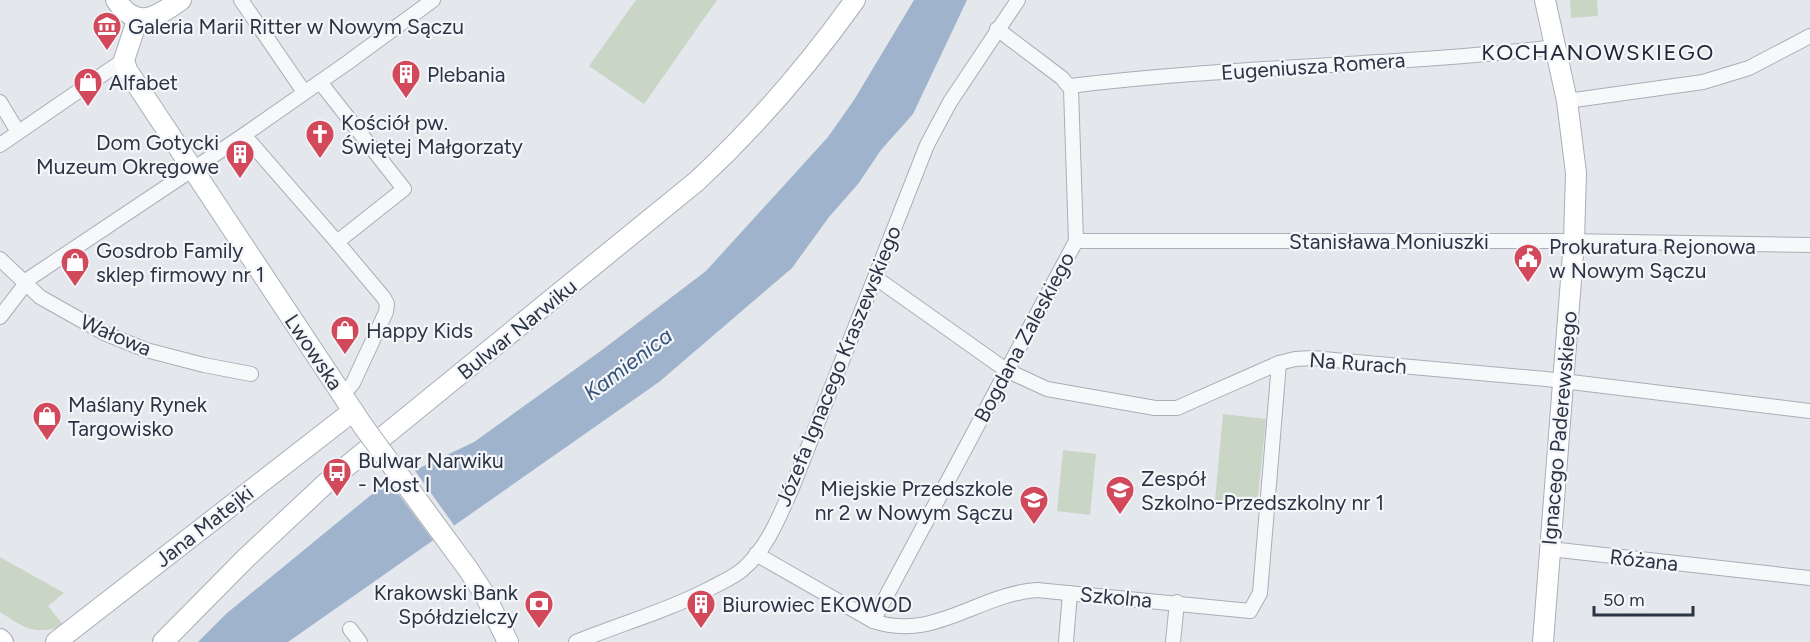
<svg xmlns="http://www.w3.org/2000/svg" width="1810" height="642" font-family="Figtree,sans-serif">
  <rect width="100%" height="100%" fill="#e4e7ec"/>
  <g fill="#c9d6c5">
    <path d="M 636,0 L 717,0 L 644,104 L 589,66 Z"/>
    <path d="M 1570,0 L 1597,0 L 1598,16 L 1571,18 Z"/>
    <path d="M 1223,414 L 1266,419 L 1257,505 L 1215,500 Z"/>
    <path d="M 1063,450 L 1096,454 L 1090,515 L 1057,511 Z"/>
    <path d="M 0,557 L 64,593 L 48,606 L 64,626 C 32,635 27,629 0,612 Z"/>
  </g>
  <path fill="#9fb4cc" d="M 914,0 L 967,0 L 913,114 L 881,150 L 858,184 L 829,217 L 792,268 L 659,382 L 288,642 L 198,642 L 227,613 L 382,486 L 474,442 L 602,350 L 706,271 L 828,137 L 854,100 Z"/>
  <path fill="#e4e7ec" d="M 413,468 L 456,528 L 435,543 L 388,480 Z"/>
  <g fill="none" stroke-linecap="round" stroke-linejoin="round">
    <g stroke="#a9aeb7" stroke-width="16">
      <g id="street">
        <path d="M 241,0 L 304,92"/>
        <path d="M 1070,86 C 1231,66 1394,66 1556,47"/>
        <path d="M 1567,101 L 1703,82 L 1749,68 L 1810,36"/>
        <path d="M 0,102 L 18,132"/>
        <path d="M 244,135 L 337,242 L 404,189 L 320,82"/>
        <path d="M 0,145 L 118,64"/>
        <path d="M 1076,241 L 1565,241 L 1810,245"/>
        <path d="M 337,242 L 384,298 L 387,304 L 386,312 L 353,383 L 342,396"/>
        <path d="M 0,259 L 40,297 L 104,333 L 146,350 L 204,365 L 251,374"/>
        <path d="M 876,278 L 1006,370 L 1047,389 L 1155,408 L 1177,408 L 1279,363 L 1295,359 L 1312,358 L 1546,379 L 1810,411"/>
        <path d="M 0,317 L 30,278 L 244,135 L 347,63 L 433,0"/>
        <path d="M 1550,549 L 1810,578"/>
        <path d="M 756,554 L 873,621 C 934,642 978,594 1037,590 L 1250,611 L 1260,593 L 1279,363"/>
        <path d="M 873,621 L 1076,241 L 1071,89 L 1062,78 L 997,29"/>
        <path d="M 350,629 L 360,642"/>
        <path d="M 576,642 C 620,624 667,611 709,589 C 720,583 732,578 742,570 C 767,549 779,517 792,488 L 927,145 L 950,102 L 1018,0"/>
        <path d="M 1066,642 L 1070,593"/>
        <path d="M 1173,642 L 1177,602"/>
      </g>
    </g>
    <g stroke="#a9aeb7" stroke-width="22">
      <g id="secondary">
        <path d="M 116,0 C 137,31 156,17 181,0"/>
        <path d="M 138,18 L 124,60 L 127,70 L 363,426"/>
        <path d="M 485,595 L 508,642"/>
        <path d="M 0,639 L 3,642"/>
        <path d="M 56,642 L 353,411"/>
        <path d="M 163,642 L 246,558 L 325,484 L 697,181 C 756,126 808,66 855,0"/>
        <path d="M 1543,642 L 1574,241 L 1576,173 L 1567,101 L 1545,0"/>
      </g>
    </g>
    <use href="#street" stroke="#f7f8fa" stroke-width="14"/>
    <use href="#secondary" stroke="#fff" stroke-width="20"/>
    <g stroke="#a9aeb7" stroke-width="22" stroke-linecap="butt">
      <path id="secondary-bridge" d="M 363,426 L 468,569 L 485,595"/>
    </g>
    <use href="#secondary-bridge" stroke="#fff" stroke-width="20"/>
  </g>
  <defs>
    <g id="museum-pin" transform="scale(1.5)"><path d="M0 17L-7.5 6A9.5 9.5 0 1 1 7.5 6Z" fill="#d1495b" stroke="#f4f6f9"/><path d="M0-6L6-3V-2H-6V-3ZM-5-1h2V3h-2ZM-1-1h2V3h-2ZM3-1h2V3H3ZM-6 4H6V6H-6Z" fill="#fff"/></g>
    <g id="building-pin" transform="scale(1.5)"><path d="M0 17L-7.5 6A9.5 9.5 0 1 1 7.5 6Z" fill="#d1495b" stroke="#f4f6f9"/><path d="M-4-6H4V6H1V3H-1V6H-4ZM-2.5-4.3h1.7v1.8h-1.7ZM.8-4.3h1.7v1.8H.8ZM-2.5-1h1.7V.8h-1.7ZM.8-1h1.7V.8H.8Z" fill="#fff"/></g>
    <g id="shop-pin" transform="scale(1.5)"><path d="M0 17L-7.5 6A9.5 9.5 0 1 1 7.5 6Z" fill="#d1495b" stroke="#f4f6f9"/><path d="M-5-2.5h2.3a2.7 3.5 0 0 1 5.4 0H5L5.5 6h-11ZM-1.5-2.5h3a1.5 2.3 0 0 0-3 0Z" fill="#fff"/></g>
    <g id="church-pin" transform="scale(1.5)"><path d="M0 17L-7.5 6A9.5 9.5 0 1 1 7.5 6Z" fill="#d1495b" stroke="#f4f6f9"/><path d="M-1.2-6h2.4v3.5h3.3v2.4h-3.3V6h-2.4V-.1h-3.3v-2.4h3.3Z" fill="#fff"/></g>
    <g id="civic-pin" transform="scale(1.5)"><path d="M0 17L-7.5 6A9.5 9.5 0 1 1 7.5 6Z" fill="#d1495b" stroke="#f4f6f9"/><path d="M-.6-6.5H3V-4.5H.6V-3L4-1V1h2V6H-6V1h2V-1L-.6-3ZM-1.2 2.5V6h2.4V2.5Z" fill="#fff"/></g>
    <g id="bus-pin" transform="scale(1.5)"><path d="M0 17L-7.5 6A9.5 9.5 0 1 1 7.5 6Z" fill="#d1495b" stroke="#f4f6f9"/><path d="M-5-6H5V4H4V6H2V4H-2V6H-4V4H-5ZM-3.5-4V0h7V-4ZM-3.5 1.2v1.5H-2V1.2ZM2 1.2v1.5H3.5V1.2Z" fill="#fff"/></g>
    <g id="school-pin" transform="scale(1.5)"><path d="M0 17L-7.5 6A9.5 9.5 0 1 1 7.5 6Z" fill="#d1495b" stroke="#f4f6f9"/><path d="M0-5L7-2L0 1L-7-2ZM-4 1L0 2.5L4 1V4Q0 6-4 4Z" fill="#fff"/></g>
    <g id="bank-pin" transform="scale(1.5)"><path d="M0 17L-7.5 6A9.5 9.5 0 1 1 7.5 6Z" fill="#d1495b" stroke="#f4f6f9"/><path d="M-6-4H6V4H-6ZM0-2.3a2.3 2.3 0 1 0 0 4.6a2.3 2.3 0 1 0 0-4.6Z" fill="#fff"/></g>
  </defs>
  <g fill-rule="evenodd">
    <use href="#museum-pin" x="107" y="26"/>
    <use href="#building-pin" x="406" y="74"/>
    <use href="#shop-pin" x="88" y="82"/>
    <use href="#church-pin" x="320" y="134"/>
    <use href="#building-pin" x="240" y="154"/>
    <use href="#civic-pin" x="1528" y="258"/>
    <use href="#shop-pin" x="75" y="262"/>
    <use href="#shop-pin" x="345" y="330"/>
    <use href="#shop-pin" x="47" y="416"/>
    <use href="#bus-pin" x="337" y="472"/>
    <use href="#school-pin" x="1120" y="490"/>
    <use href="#school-pin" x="1034" y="500"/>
    <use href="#bank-pin" x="539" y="604"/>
    <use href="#building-pin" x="701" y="604"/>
  </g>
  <g text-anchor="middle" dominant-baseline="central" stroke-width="4.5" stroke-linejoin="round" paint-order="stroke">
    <g font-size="21" fill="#2b3445" stroke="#f4f6f9" text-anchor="start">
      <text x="128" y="26">Galeria Marii Ritter w Nowym Sączu</text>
      <text x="427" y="74">Plebania</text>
      <text x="109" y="82">Alfabet</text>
      <text x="341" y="122">Kościół pw.<tspan x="341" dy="24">Świętej Małgorzaty</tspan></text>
      <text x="219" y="142" text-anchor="end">Dom Gotycki<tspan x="219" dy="24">Muzeum Okręgowe</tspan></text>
      <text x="1549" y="246">Prokuratura Rejonowa<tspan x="1549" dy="24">w Nowym Sączu</tspan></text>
      <text x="96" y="250">Gosdrob Family<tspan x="96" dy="24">sklep firmowy nr 1</tspan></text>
      <text x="366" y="330">Happy Kids</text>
      <text x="68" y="404">Maślany Rynek<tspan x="68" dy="24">Targowisko</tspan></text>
      <text x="358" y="460">Bulwar Narwiku<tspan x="358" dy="24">- Most I</tspan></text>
      <text x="1141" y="478">Zespół<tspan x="1141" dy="24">Szkolno-Przedszkolny nr 1</tspan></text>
      <text x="1013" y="488" text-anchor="end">Miejskie Przedszkole<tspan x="1013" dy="24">nr 2 w Nowym Sączu</tspan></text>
      <text x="518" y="592" text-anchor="end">Krakowski Bank<tspan x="518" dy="24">Spółdzielczy</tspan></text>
      <text x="722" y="604">Biurowiec EKOWOD</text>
    </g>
    <g font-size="21" fill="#2b3445" stroke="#f4f6f9">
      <text transform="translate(1313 66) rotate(-4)">Eugeniusza Romera</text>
      <text x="1389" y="241">Stanisława Moniuszki</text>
      <text transform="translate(517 329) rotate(-39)">Bulwar Narwiku</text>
      <text transform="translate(116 335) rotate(23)">Wałowa</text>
      <text transform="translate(1024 337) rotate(-62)">Bogdana Zaleskiego</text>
      <text transform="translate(314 352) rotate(56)">Lwowska</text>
      <text transform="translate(1358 363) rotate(4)">Na Rurach</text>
      <text transform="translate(838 366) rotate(-68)">Józefa Ignacego Kraszewskiego</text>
      <text transform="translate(1559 428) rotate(-85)">Ignacego Paderewskiego</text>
      <text transform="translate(204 526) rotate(-38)">Jana Matejki</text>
      <text transform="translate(1644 560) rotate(6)">Różana</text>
      <text transform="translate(1116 597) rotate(5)">Szkolna</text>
    </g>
    <g font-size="22" letter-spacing="1.5" fill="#1d2536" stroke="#f4f6f9">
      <text x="1598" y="52">KOCHANOWSKIEGO</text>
    </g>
    <g font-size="22" font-style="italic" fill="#34527a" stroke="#f4f6f9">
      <text transform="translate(628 364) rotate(-37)">Kamienica</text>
    </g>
  </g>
  <path d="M1594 606v9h99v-9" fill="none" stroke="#2b3445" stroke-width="3"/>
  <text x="1603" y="606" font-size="18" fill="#2b3445" stroke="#f4f6f9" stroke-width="4.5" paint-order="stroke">50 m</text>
</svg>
